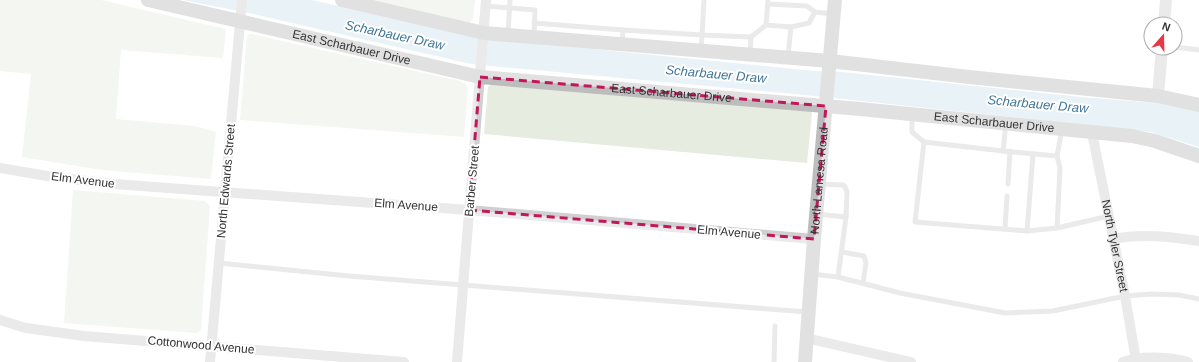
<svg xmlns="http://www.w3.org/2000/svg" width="1199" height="362" font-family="Helvetica,sans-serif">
  <rect width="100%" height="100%" fill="#fff"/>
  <g fill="#e6ecdf">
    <path d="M 0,0 L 101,0 L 226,29 L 223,58 L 121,50 L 116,119 L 195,126 L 216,132 L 211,179 L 102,170 L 22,157 L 31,74 L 0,71 Z"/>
    <path d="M 371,0 L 475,0 L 473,19 L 469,23 Z"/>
    <path d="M 251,34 L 460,81 L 466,84 L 468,88 L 464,137 L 240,120 L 247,35 Z"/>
    <path d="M 495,82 L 809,110 L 812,113 L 807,163 L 484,134 L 488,87 Z"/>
    <path d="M 73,190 L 205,201 L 210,206 L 201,330 L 197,333 L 64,323 Z"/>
  </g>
  <path fill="#cfe2ee" d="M 183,0 L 312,0 L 474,37 L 815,71 L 842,72 L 1081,97 L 1171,104 L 1199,112 L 1199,147 L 1151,132 L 815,96 L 471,64 L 249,13 Z"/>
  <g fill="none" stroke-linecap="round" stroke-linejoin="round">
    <g stroke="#d0d0d0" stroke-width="5">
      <path d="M 704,0 L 702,35 L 751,37"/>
      <path d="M 486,6 L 535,10 L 534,35"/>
      <path d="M 815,12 L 834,14"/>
      <path d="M 534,23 L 623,30"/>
      <path d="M 766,25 L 768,0"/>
      <path d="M 508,33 L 510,0"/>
      <path d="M 622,43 L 623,30 L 702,35 L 701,49"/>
      <path d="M 1175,47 L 1199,50"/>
      <path d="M 750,53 L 751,37 L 766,25 L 791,27 L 809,23 L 815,12 L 807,6 L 768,4"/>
      <path d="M 788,56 L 791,27"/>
      <path d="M 912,115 L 912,132 L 924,142"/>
      <path d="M 1006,124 L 1003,151 L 1057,156 L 1062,129"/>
      <path d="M 1003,151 L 924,142 L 915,222 L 1027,231"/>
      <path d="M 1033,154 L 1027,231 L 1057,228"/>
      <path d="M 1057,156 L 1060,168 L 1057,228 L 1109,216"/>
      <path d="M 1008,184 L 1010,151"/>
      <path d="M 817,214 L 846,217 L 847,192 L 845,187 L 843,185 L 819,184"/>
      <path d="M 1005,229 L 1007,196"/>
      <path d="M 842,252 L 864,256 L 866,263 L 863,283"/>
      <path d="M 219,263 L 349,276 L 807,312"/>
      <path d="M 812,274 L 838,277 L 900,293 L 1005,313 L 1053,311 L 1125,296 L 1152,294 L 1179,295 L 1199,299"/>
      <path d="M 838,277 L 846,217"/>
      <path d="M 774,362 L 775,326"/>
    </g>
    <g stroke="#d0d0d0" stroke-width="10">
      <path id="s1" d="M 1092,133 L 1125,296 L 1136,360"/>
      <path d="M 0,168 L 53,177 L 114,184 L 469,210 L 814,239"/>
      <path d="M 1113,239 C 1142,233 1171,237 1199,241"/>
      <path d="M 0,320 L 26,328 L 84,336 L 404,362"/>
      <path d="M 806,338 L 911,362"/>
      <path d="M 210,362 L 242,0"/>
      <path d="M 457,362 L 486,0"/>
      <path d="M 1123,362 C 1141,355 1170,357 1188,362"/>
    </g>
    <g stroke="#d0d0d0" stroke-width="12">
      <path d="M 1164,24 L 1166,0"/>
      <path d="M 1158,96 L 1162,48"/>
    </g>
    <g stroke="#bdbdbd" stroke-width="14">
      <path id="s2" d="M 148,0 L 480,77 L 860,109 L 1132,136 L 1155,141 L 1199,156"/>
      <path d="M 342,0 L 484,33 L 830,61 L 969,77 L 1158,96 L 1199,105"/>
      <path id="s3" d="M 805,362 L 814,239 L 835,0"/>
    </g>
  </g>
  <path d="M0 0H1199V362H0ZM 480,77 L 826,106 L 814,239 L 469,210 Z" fill="#fff" fill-opacity=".55" fill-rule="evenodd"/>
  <path fill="none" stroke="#c2185b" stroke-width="3" stroke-dasharray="8 5" stroke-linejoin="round" d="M 480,77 L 826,106 L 814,239 L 469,210 Z"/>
  <g text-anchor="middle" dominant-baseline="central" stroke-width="4" stroke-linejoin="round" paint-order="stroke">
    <g font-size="12" fill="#333" stroke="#fff">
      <text stroke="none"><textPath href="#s2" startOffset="209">East Scharbauer Drive</textPath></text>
      <text stroke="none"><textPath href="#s2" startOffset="533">East Scharbauer Drive</textPath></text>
      <text stroke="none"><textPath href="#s2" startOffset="857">East Scharbauer Drive</textPath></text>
      <text transform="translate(83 180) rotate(7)">Elm Avenue</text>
      <text transform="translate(226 181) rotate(-85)">North Edwards Street</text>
      <text transform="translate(472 181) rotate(-85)">Barber Street</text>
      <text stroke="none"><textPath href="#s3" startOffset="182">North Lamesa Road</textPath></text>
      <text transform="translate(406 205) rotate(4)">Elm Avenue</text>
      <text transform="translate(729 232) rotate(5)">Elm Avenue</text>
      <text stroke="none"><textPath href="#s1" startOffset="115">North Tyler Street</textPath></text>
      <text transform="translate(201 345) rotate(5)">Cottonwood Avenue</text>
    </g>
    <g font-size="13" font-style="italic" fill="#3f7597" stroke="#fff">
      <text transform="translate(395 35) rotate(12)">Scharbauer Draw</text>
      <text transform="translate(716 74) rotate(5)">Scharbauer Draw</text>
      <text transform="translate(1038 104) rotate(5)">Scharbauer Draw</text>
    </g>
  </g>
  <g transform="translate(1163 36) rotate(20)"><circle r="19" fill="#ffffff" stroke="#adadad"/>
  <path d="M0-3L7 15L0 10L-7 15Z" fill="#e63946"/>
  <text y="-6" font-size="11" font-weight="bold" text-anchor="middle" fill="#333333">N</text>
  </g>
</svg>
